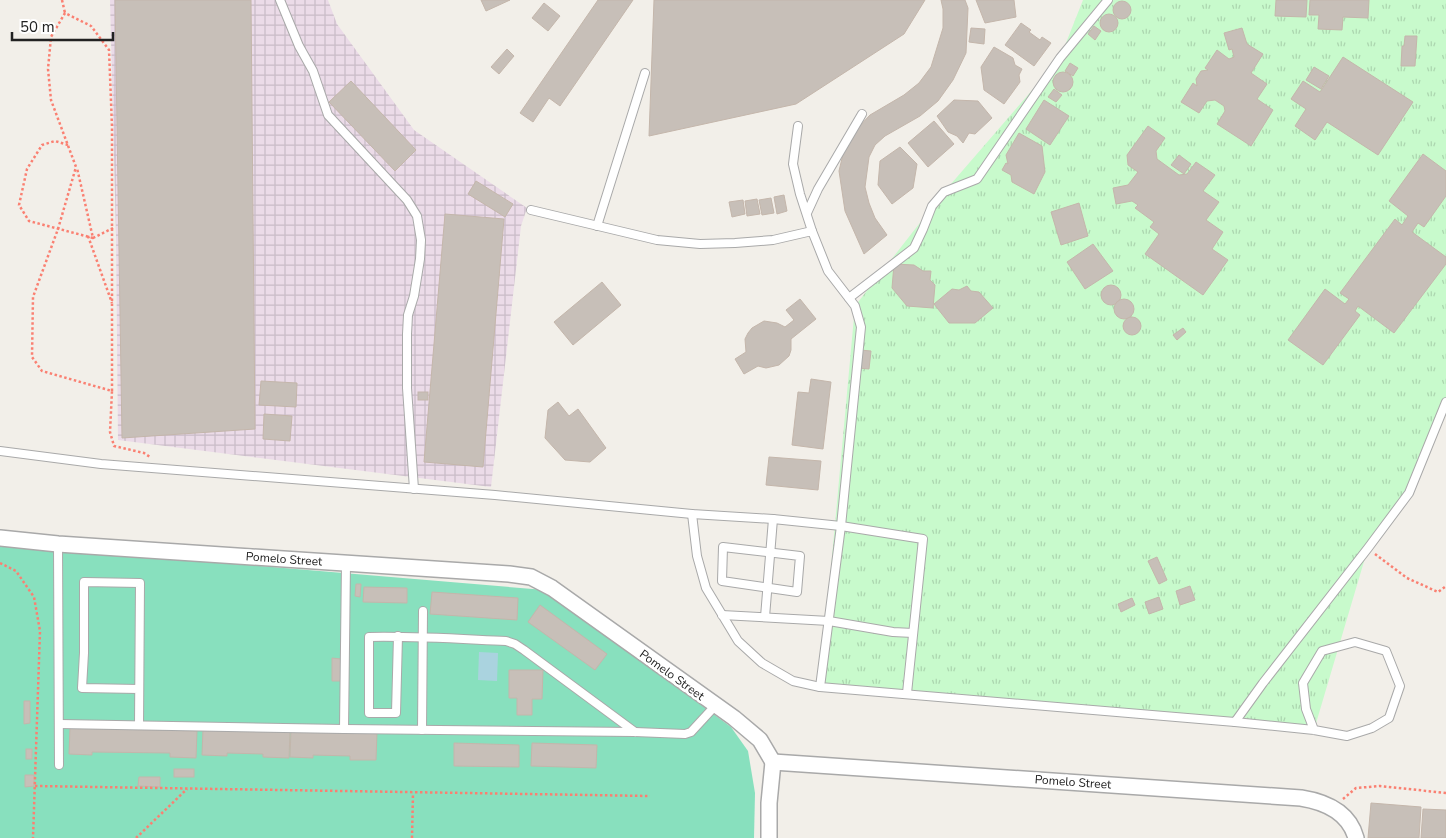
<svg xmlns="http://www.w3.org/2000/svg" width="1446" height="838" font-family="'Nunito Sans',sans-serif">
  <defs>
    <pattern id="industrial-grid" width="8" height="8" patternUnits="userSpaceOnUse" patternTransform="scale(1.25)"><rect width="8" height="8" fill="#ebdbe8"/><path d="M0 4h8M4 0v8" fill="none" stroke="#c9bcc7"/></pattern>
    <pattern id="park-tufts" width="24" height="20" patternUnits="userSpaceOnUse" patternTransform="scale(1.25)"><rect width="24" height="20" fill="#c8facc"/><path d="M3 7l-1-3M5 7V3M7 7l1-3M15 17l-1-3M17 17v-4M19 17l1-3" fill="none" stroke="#acd6af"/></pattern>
  </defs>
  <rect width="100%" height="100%" fill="#f2efe9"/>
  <path fill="url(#industrial-grid)" d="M 110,0 L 328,0 L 337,24 L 414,130 L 527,208 L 521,226 L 491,487 L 118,440 L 116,235 Z"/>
  <path fill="url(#park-tufts)" d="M 1083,0 L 1446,0 L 1446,402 L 1409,493 L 1368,548 L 1314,730 L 820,687 L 855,306 L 944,192 L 1060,58 Z"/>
  <path fill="#88e0be" d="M 0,544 L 545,590 L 731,727 L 748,751 L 755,793 L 754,838 L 0,838 Z"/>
  <path fill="#aad3df" d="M 479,652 L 498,653 L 497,681 L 478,680 Z"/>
  <g fill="#c7bfb8" stroke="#c4b6ab">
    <path d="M 115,0 L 251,0 L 255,429 L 122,438 Z"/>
    <path d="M 481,0 L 510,0 L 486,11 Z"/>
    <path d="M 598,0 L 633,0 L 560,106 L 549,98 L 533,122 L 520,113 Z"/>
    <path d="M 654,0 L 925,0 L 904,34 L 796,104 L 649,136 Z"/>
    <path d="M 941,0 L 965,0 L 968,8 L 966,53 L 953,80 L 938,101 L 920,116 L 885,136 L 875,145 L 869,157 L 865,187 L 869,203 L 875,218 L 887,235 L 864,254 L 845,211 L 839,171 L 844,150 L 854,132 L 870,115 L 904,95 L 919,83 L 931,67 L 943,28 L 943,9 Z"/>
    <path d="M 976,0 L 1014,0 L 1016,17 L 985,23 Z"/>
    <path d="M 1276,0 L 1307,0 L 1306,17 L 1275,16 Z"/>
    <path d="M 1310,0 L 1369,0 L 1368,18 L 1343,17 L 1342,30 L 1318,29 L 1319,15 L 1309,15 Z"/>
    <circle cx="1122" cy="10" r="9"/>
    <path d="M 544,3 L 560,16 L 548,31 L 532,18 Z"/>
    <circle cx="1109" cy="23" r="9"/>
    <path d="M 1021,23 L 1031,30 L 1029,32 L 1040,40 L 1042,37 L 1051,43 L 1034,66 L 1005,45 Z"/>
    <path d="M 1094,26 L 1101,31 L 1095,40 L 1088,34 Z"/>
    <path d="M 971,28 L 985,29 L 984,44 L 969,42 Z"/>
    <path d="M 1242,28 L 1247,44 L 1263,54 L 1251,73 L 1267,84 L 1257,99 L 1273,110 L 1251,146 L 1217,124 L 1225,111 L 1224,106 L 1215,100 L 1207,101 L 1199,113 L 1181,102 L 1193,83 L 1197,86 L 1196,79 L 1201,71 L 1208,70 L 1205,68 L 1217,50 L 1229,59 L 1234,57 L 1232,49 L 1229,50 L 1224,33 Z"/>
    <path d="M 1405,36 L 1417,36 L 1415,66 L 1401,66 L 1402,46 L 1404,46 Z"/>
    <path d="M 994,47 L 1013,58 L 1015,65 L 1022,69 L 1019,75 L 1020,82 L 1004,104 L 984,90 L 981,67 Z"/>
    <path d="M 507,49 L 514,56 L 499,74 L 491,67 Z"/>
    <path d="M 1343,57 L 1413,102 L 1378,155 L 1327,122 L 1315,140 L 1295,126 L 1306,109 L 1291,99 L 1303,81 L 1320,92 Z"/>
    <path d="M 1070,63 L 1078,68 L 1073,76 L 1065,71 Z"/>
    <path d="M 1314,67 L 1329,76 L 1321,89 L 1306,80 Z"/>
    <circle cx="1063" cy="82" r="10"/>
    <path d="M 351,81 L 416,150 L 395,171 L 329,102 Z"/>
    <path d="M 1054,89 L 1062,95 L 1056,102 L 1048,97 Z"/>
    <path d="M 954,100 L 978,101 L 992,118 L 975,134 L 969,133 L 963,143 L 957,136 L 948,132 L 937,116 Z"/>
    <path d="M 1044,100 L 1069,116 L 1050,145 L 1026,129 Z"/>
    <path d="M 934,121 L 954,144 L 928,167 L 908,143 Z"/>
    <path d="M 1148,126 L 1165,138 L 1156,151 L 1157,159 L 1179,175 L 1187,174 L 1196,162 L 1215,175 L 1203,191 L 1219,202 L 1206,220 L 1223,232 L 1212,249 L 1228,260 L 1203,295 L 1145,254 L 1159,234 L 1150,227 L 1154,222 L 1135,208 L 1138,205 L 1132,201 L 1116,204 L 1113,188 L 1128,185 L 1138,172 L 1128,165 L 1127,155 Z"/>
    <path d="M 1019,133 L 1042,146 L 1045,172 L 1034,194 L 1012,182 L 1011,175 L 1002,170 L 1006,163 L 1008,164 L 1006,155 Z"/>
    <path d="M 900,147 L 917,164 L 913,188 L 892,204 L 878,185 L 880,161 Z"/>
    <path d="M 1423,154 L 1446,171 L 1446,196 L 1424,227 L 1418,223 L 1412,232 L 1446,257 L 1446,264 L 1394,333 L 1358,306 L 1355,311 L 1360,315 L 1323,365 L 1288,340 L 1325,289 L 1345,304 L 1349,299 L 1340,293 L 1395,219 L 1402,225 L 1408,216 L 1389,201 Z"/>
    <path d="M 1179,155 L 1191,164 L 1184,174 L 1171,165 Z"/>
    <path d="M 476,181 L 513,204 L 505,217 L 468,194 Z"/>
    <path d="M 784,195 L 787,211 L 777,214 L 774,197 Z"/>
    <path d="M 771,198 L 774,213 L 762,215 L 759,200 Z"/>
    <path d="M 757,199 L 760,214 L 747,216 L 745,201 Z"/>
    <path d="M 743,200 L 745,214 L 732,217 L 729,202 Z"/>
    <path d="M 1079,203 L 1088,236 L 1061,245 L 1051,212 Z"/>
    <path d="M 445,214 L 504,219 L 483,467 L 424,462 Z"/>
    <path d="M 1093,244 L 1113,271 L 1085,289 L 1067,262 Z"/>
    <path d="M 894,264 L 914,265 L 923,271 L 931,271 L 930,280 L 935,285 L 933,308 L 907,306 L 892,288 Z"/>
    <path d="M 602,282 L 621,305 L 573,345 L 554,322 Z"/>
    <circle cx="1111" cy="295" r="10"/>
    <path d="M 967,286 L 971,291 L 979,292 L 993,308 L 975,323 L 949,323 L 934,304 L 952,289 L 959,290 Z"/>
    <path d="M 800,299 L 816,319 L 791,339 L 791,350 L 789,356 L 779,365 L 766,368 L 758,366 L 744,374 L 735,359 L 746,352 L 745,339 L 748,333 L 752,328 L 764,321 L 777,323 L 785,327 L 794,320 L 786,310 Z"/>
    <circle cx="1124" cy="309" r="10"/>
    <circle cx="1132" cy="326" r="9"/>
    <path d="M 1183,328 L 1186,332 L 1177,340 L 1173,335 Z"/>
    <path d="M 860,350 L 871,351 L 869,369 L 858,368 Z"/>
    <path d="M 811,379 L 831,382 L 823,449 L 792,445 L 798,392 L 809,393 Z"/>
    <path d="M 261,381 L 297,383 L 296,407 L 259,405 Z"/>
    <rect x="418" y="392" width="10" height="8"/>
    <path d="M 558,402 L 569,416 L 578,409 L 606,448 L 590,462 L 565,460 L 545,438 L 548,410 Z"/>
    <path d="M 264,414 L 292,416 L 290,441 L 263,439 Z"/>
    <path d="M 769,457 L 821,461 L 818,490 L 766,485 Z"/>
    <path d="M 1157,557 L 1167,580 L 1159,584 L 1148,561 Z"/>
    <path d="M 356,584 L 361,584 L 360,597 L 355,596 Z"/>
    <path d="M 1190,586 L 1195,600 L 1180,605 L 1176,591 Z"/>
    <path d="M 364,587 L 407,588 L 407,603 L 363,602 Z"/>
    <path d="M 432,592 L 518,598 L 517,620 L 430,614 Z"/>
    <path d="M 1159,597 L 1163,609 L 1149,614 L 1145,602 Z"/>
    <path d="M 1132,598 L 1135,605 L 1121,612 L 1118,604 Z"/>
    <path d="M 540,605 L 607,654 L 595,670 L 528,622 Z"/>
    <path d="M 332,658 L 341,659 L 341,681 L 332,681 Z"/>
    <path d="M 509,670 L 543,670 L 542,699 L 532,699 L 532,715 L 517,715 L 517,698 L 509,698 Z"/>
    <path d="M 24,701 L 30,701 L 30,723 L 24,724 Z"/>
    <path d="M 70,728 L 197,731 L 196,758 L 170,757 L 170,753 L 92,752 L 92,755 L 69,754 Z"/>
    <path d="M 203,729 L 290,731 L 289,758 L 263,757 L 263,754 L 227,753 L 227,756 L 202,755 Z"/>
    <path d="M 291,730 L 377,732 L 376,760 L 350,760 L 350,756 L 313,755 L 313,758 L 290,757 Z"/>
    <path d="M 454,743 L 519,745 L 519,767 L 454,766 Z"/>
    <path d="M 532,743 L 597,745 L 596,768 L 531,766 Z"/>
    <rect x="26" y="749" width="6" height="10"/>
    <rect x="174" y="769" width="20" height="8"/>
    <path d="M 25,775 L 34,775 L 34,786 L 25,787 Z"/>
    <path d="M 139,777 L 160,777 L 160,787 L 138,786 Z"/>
    <path d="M 1371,803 L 1421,807 L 1419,838 L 1368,838 Z"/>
    <path d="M 1423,809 L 1446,810 L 1446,838 L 1421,838 Z"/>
  </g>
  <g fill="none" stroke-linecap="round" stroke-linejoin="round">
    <g stroke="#a9a9a9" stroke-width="10">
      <g id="lane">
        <path d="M 280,0 L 299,46 L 313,71 L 328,115 L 407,200 L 417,216 L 421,240 L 420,259 L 414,296 L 408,315 L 407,334 L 407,388 L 414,489"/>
        <path d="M 798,126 L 793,164 L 800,194 L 812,231"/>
        <path d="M 531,210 L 657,240 L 700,244 L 735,243 L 773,240 L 812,231 L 828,271 L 855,306 L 861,327 L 841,526 L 820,687 L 1235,722 L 1263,683 L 1368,548 L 1409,493 L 1446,402"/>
        <path d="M 807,213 L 818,189 L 862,114"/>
        <path d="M 597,226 L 645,73"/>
        <path d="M 849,298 L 914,248 L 923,229 L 932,206 L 944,192 L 977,179 L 1060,58 L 1108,0"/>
        <path d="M 0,451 L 101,464 L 495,495 L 692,514 L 773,519 L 841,526 L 923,539 L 907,693"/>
        <path d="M 692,514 L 697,556 L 706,588 L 738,641 L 762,663 L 793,681 L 820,687"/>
        <path d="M 58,544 L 59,765"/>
        <path d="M 723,547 L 800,556 L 797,592 L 722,581 Z"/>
        <path d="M 722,615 L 829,621 L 893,632 L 913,633"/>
        <path d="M 765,617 L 773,519"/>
        <path d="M 398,636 L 396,713 L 369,713 L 369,637 C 415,636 460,639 506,641 L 515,644 L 524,650 L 635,732"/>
        <path d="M 1235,722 L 1314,730 L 1347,736 L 1372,728 L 1389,718 L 1400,686 L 1386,651 L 1355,642 L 1322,651 L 1303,683 L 1306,709 L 1314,730"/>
        <path d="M 60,724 L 344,729 L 635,732 L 685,734 L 691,732 L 715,706"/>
        <path d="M 139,725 L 140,583 L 84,582 L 84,653 L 82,688 L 139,689"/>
        <path d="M 344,729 L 346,563"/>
        <path d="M 422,730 L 423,611"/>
      </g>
    </g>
    <g stroke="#a9a9a9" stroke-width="18">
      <g id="street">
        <path d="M 0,538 L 58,544 L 509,574 L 531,577 L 552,588 L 734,718 L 760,740 L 773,762"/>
        <path d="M 773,762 L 1301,798 C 1326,802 1349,812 1356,838"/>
        <path d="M 769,838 L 769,803 L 773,762"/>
      </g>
    </g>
    <g stroke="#fa8072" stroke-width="2.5" stroke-dasharray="2.5 2.5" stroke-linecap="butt">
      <path d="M 62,0 L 65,13"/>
      <path d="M 68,145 L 55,141 L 42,145 L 27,169 L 19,205 L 29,221 L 93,238 L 77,168"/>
      <path d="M 88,236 L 112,303"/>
      <path d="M 93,238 L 113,228"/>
      <path d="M 112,391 L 112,127 L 109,50 L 91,26 L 65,13 L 51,37 L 48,69 L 51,100 L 76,167 L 58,229 L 33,297 L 32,357 L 42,371 L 112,391 L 110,432 L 114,446 L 144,453 L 150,457"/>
      <path d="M 1375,554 L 1407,578 L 1438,592 L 1446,586"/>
      <path d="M 0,563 L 16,571 L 34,597 L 40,631 L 33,838"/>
      <path d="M 35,786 L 650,796"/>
      <path d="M 1343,799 L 1356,788 L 1380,786 L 1446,793"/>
      <path d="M 136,838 L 187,789"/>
      <path d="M 412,838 L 413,793"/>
    </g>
    <use href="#lane" stroke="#fff" stroke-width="8"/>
    <use href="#street" stroke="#fff" stroke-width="15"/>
  </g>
  <g text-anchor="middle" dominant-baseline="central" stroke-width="5" stroke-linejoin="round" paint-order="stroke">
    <g font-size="12" fill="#222" stroke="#fff">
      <text transform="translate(284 559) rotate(4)">Pomelo Street</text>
      <text transform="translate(672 675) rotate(36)">Pomelo Street</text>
      <text transform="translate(1073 782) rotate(4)">Pomelo Street</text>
    </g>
  </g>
  <path d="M12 32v8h101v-8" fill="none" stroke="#222222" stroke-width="2.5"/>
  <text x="20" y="32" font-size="15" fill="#222222" stroke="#ffffff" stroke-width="4" paint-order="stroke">50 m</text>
</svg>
